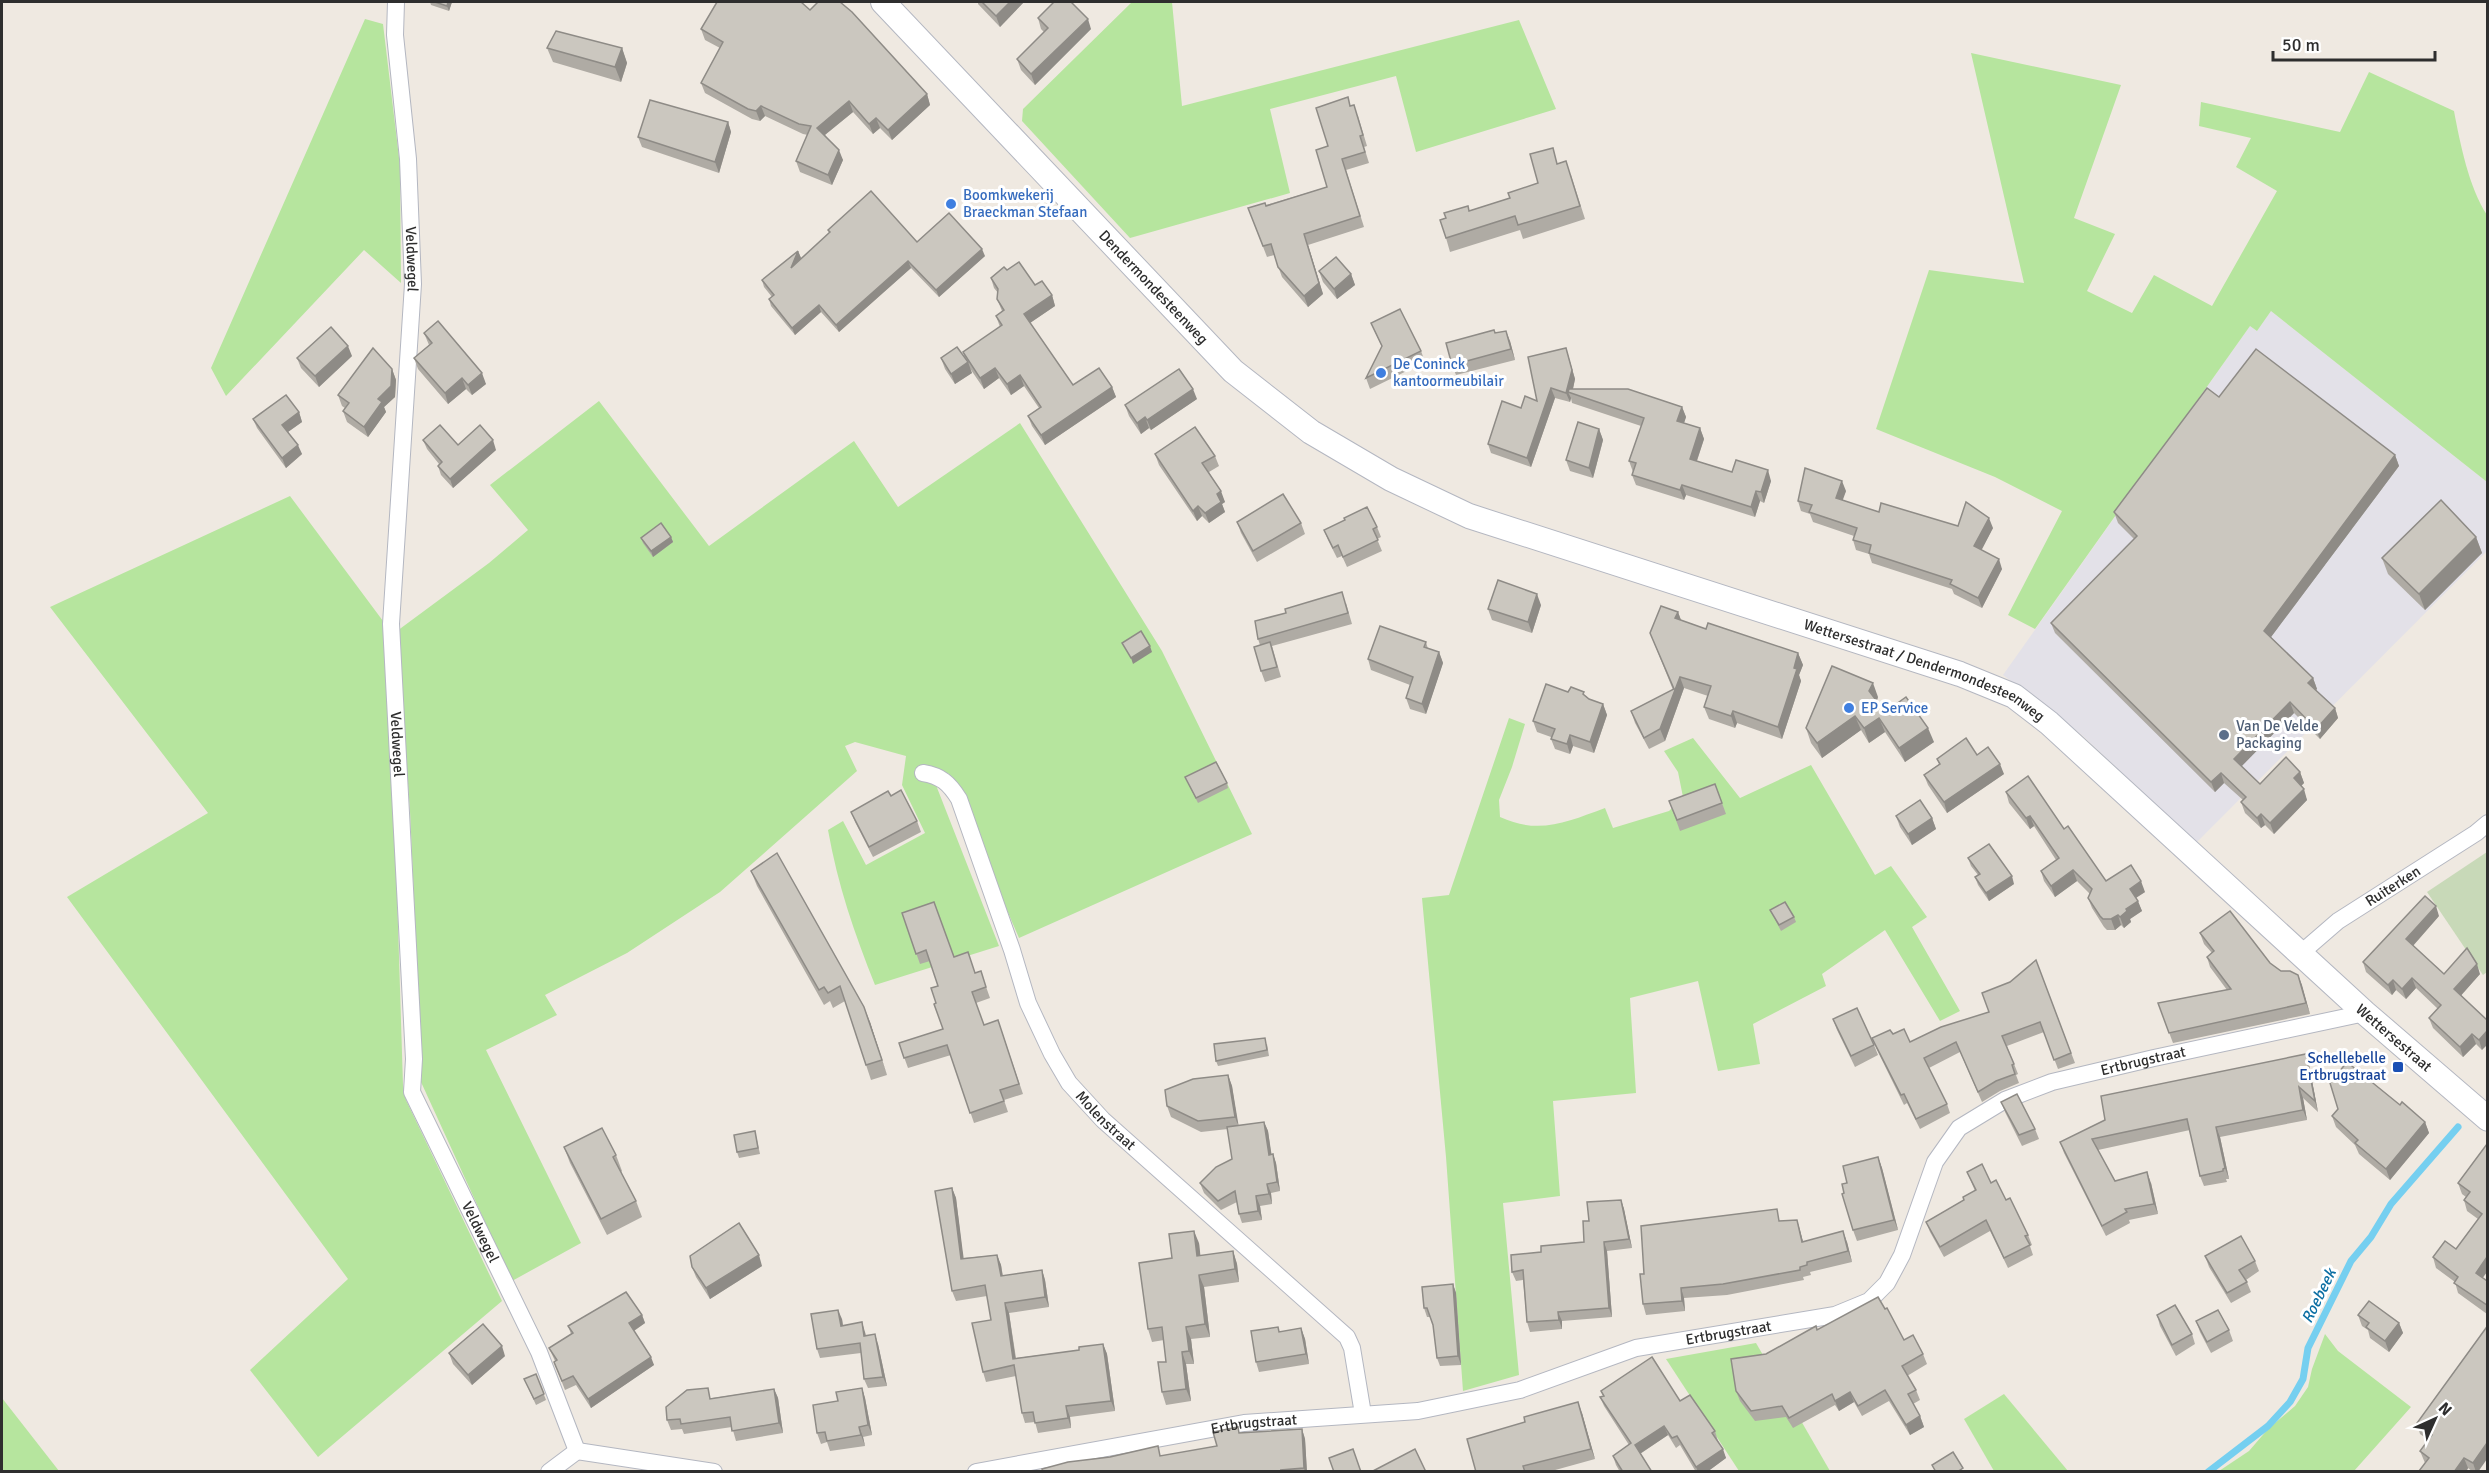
<svg xmlns="http://www.w3.org/2000/svg" width="2489" height="1473" font-family="Signika,sans-serif">
  <rect width="100%" height="100%" fill="#efe9e1"/>
  <path fill="#e3e1e8" d="M 2271,311 L 2487,482 L 2487,551 L 2196,843 L 2082,735 L 2003,675 L 2250,326 L 2257,331 Z"/>
  <g fill="#b6e59e">
    <path d="M 1132,2 L 1172,2 L 1182,106 L 1519,20 L 1556,109 L 1416,152 L 1396,76 L 1270,109 L 1290,193 L 1130,238 L 1022,121 L 1023,109 Z"/>
    <path d="M 365,19 L 383,24 L 400,166 L 401,283 L 364,250 L 226,396 L 211,368 Z"/>
    <path d="M 1971,53 L 2121,85 L 2074,218 L 2115,234 L 2087,291 L 2132,313 L 2154,275 L 2212,306 L 2277,191 L 2236,167 L 2251,138 L 2199,126 L 2201,102 L 2340,132 L 2369,72 L 2454,111 C 2460,143 2469,188 2487,215 L 2487,482 L 2271,311 L 2257,331 L 2250,326 L 2035,629 L 2008,615 L 2062,511 L 1995,477 L 1876,429 L 1929,270 L 2024,283 Z"/>
    <path d="M 599,401 L 709,546 L 854,441 L 898,507 L 1020,423 L 1162,651 L 1252,834 L 1019,938 L 948,773 L 934,780 L 999,946 L 875,985 C 854,932 838,886 828,830 L 843,821 L 866,865 L 925,833 L 902,785 L 906,756 L 855,742 L 845,746 L 857,771 L 720,892 L 627,953 L 545,995 L 557,1015 L 486,1050 L 581,1243 L 512,1281 L 421,1082 L 422,1072 L 410,811 L 397,631 L 489,563 L 528,530 L 490,485 Z"/>
    <path d="M 290,496 L 383,621 L 396,861 L 403,1085 L 406,1100 L 502,1301 L 318,1457 L 250,1370 L 348,1279 L 67,897 L 208,813 L 50,607 Z"/>
    <path d="M 1509,718 L 1525,724 L 1512,767 L 1499,800 L 1500,817 C 1539,835 1567,822 1605,808 L 1613,828 L 1669,811 L 1683,797 L 1678,772 L 1664,751 L 1693,738 L 1740,798 L 1811,765 L 1875,875 L 1891,866 L 1927,917 L 1912,927 L 1960,1011 L 1940,1021 L 1885,930 L 1822,974 L 1826,986 L 1753,1024 L 1760,1064 L 1718,1071 L 1698,981 L 1630,998 L 1636,1093 L 1553,1101 L 1560,1196 L 1503,1203 L 1519,1375 L 1463,1391 L 1446,1157 L 1422,898 L 1449,895 Z"/>
    <path d="M 2325,1334 L 2338,1351 L 2411,1407 L 2354,1471 L 2219,1471 L 2249,1451 L 2268,1429 L 2295,1406 L 2308,1387 L 2312,1369 Z"/>
    <path d="M 1756,1343 L 1830,1471 L 1739,1471 L 1666,1359 Z"/>
    <path d="M 2004,1394 L 2068,1471 L 1994,1471 L 1964,1419 Z"/>
    <path d="M 2,1398 L 59,1471 L 2,1471 Z"/>
  </g>
  <path fill="#c8d9b8" d="M 2487,852 L 2487,972 L 2483,975 L 2427,892 Z"/>
  <g fill="none" stroke-linecap="round" stroke-linejoin="round">
    <path stroke="#75cff0" stroke-width="7" d="M 2208,1472 L 2268,1426 L 2290,1402 L 2303,1379 L 2308,1348 L 2351,1261 L 2371,1237 L 2391,1204 L 2458,1127"/>
    <g stroke="#b4b7c1" stroke-width="18">
      <g id="street">
        <path id="s1" d="M 396,2 L 395,35 L 408,159 L 413,284 L 391,624 L 414,1059 L 412,1092 L 539,1352 L 577,1451"/>
        <path id="s2" d="M 923,773 C 941,776 949,783 959,799 L 1012,950 L 1028,1003 L 1052,1054 L 1069,1083 L 1103,1120 L 1347,1337 L 1352,1348 L 1363,1414"/>
        <path id="s3" d="M 2301,953 L 2338,921 L 2476,833 L 2488,823"/>
        <path d="M 577,1451 L 714,1472"/>
        <path d="M 549,1472 L 577,1451"/>
        <path id="s4" d="M 976,1472 L 1244,1423 L 1418,1411 L 1520,1390 L 1636,1348 L 1835,1315 L 1869,1301 L 1887,1283 L 1902,1255 L 1935,1162 L 1959,1128 L 2005,1100 L 2052,1082 L 2154,1058 L 2365,1013"/>
      </g>
    </g>
    <g stroke="#b4b7c1" stroke-width="26">
      <g id="secondary">
        <path id="s5" d="M 883,2 L 1233,371 L 1311,432 L 1391,479 L 1469,516 L 1960,674 L 2014,696 L 2049,723 L 2365,1013 L 2488,1119"/>
      </g>
    </g>
    <use href="#street" stroke="#fff" stroke-width="16"/>
    <use href="#secondary" stroke="#fff" stroke-width="24"/>
  </g>
  <g fill="#afaba4">
    <path d="M 430,2 L 452,2 L 449,11 L 431,5 Z"/>
    <path d="M 978,2 L 1024,2 L 1000,27 L 978,4 Z"/>
    <path d="M 810,10 L 927,94 L 930,105 L 892,140 L 880,128 L 873,134 L 853,112 L 825,135 L 843,160 L 832,185 L 800,172 L 796,161 L 808,135 L 803,134 L 765,116 L 760,121 L 752,119 L 705,93 L 701,83 L 720,48 L 705,40 L 701,29 Z"/>
    <path d="M 1038,18 L 1091,29 L 1035,85 L 1021,70 L 1017,59 L 1044,32 L 1041,29 Z"/>
    <path d="M 547,48 L 622,48 L 627,63 L 621,82 L 553,62 Z"/>
    <path d="M 1351,106 L 1358,116 L 1367,146 L 1364,147 L 1369,163 L 1346,170 L 1364,227 L 1308,245 L 1323,294 L 1308,307 L 1282,277 L 1274,255 L 1267,257 L 1248,208 L 1266,205 L 1327,187 L 1328,146 Z"/>
    <path d="M 728,122 L 731,132 L 719,173 L 642,147 L 638,137 Z"/>
    <path d="M 1558,163 L 1571,175 L 1585,219 L 1523,239 L 1520,230 L 1450,252 L 1446,238 L 1446,218 L 1510,198 L 1538,183 Z"/>
    <path d="M 828,230 L 917,242 L 985,256 L 939,297 L 911,268 L 839,332 L 821,312 L 795,335 L 771,306 L 769,299 L 772,297 L 764,287 L 762,280 L 798,251 L 801,258 L 800,260 L 829,233 Z"/>
    <path d="M 1007,270 L 1052,295 L 1055,306 L 1030,323 L 1073,385 L 1112,387 L 1116,397 L 1045,445 L 1032,426 L 1028,416 L 1039,408 L 1024,386 L 1011,395 L 999,378 L 984,389 L 969,367 L 972,373 L 955,384 L 945,369 L 941,358 L 965,359 L 963,352 L 1000,327 L 996,316 L 1002,311 L 997,299 L 998,293 L 994,288 L 991,278 Z"/>
    <path d="M 1319,271 L 1351,274 L 1355,285 L 1337,299 L 1323,282 Z"/>
    <path d="M 1371,323 L 1421,351 L 1425,362 L 1370,389 L 1366,378 L 1382,347 Z"/>
    <path d="M 424,333 L 486,384 L 472,395 L 466,389 L 448,404 L 418,369 L 414,358 L 429,345 Z"/>
    <path d="M 1510,341 L 1515,360 L 1456,375 L 1452,365 Z"/>
    <path d="M 1566,348 L 1575,379 L 1573,389 L 1682,407 L 1686,417 L 1684,423 L 1700,428 L 1704,439 L 1697,461 L 1732,472 L 1771,481 L 1764,503 L 1760,501 L 1755,517 L 1686,495 L 1684,500 L 1636,485 L 1632,475 L 1633,472 L 1629,461 L 1641,426 L 1572,403 L 1571,398 L 1570,402 L 1555,398 L 1531,467 L 1491,453 L 1488,444 L 1521,408 L 1537,401 Z"/>
    <path d="M 352,356 L 319,387 L 301,368 L 297,358 Z"/>
    <path d="M 392,369 L 396,380 L 395,397 L 384,407 L 386,412 L 368,437 L 347,422 L 343,411 L 345,408 L 342,406 L 338,395 Z"/>
    <path d="M 2219,397 L 2395,455 L 2399,466 L 2271,637 L 2313,678 L 2317,689 L 2316,690 L 2335,708 L 2338,718 L 2320,739 L 2294,713 L 2241,766 L 2260,784 L 2300,772 L 2304,783 L 2301,786 L 2307,800 L 2274,834 L 2265,825 L 2261,828 L 2245,813 L 2241,802 L 2243,800 L 2224,783 L 2215,792 L 2055,633 L 2051,623 L 2134,539 L 2118,523 L 2114,512 Z"/>
    <path d="M 1197,399 L 1151,430 L 1149,428 L 1141,434 L 1129,416 L 1125,405 Z"/>
    <path d="M 299,412 L 302,422 L 288,432 L 302,454 L 286,468 L 257,428 L 253,419 Z"/>
    <path d="M 1599,429 L 1603,440 L 1593,478 L 1570,471 L 1566,460 Z"/>
    <path d="M 423,440 L 458,445 L 496,450 L 453,488 L 441,475 L 438,466 L 439,464 L 427,449 Z"/>
    <path d="M 1155,454 L 1215,456 L 1219,466 L 1209,472 L 1225,502 L 1222,504 L 1225,512 L 1209,523 L 1202,516 L 1197,521 L 1159,465 Z"/>
    <path d="M 1846,491 L 1842,500 L 1879,512 L 1958,526 L 1993,528 L 1981,550 L 2002,569 L 1982,608 L 1954,594 L 1952,589 L 1872,563 L 1869,554 L 1856,550 L 1853,540 L 1854,536 L 1813,522 L 1810,514 L 1801,511 L 1798,501 Z"/>
    <path d="M 1237,522 L 1301,523 L 1305,534 L 1257,562 L 1241,533 Z"/>
    <path d="M 1377,527 L 1381,537 L 1377,539 L 1382,551 L 1347,567 L 1342,556 L 1337,558 L 1328,540 L 1324,530 Z"/>
    <path d="M 671,537 L 673,542 L 653,557 L 643,543 L 641,538 Z"/>
    <path d="M 2476,537 L 2482,553 L 2425,610 L 2388,574 L 2382,558 Z"/>
    <path d="M 1346,603 L 1352,624 L 1272,646 L 1281,677 L 1265,682 L 1261,671 L 1260,645 L 1258,639 Z"/>
    <path d="M 1541,605 L 1532,633 L 1492,620 L 1488,609 Z"/>
    <path d="M 1678,612 L 1681,620 L 1706,629 L 1798,653 L 1803,665 L 1799,675 L 1801,681 L 1782,739 L 1737,723 L 1735,728 L 1709,719 L 1704,707 L 1708,696 L 1684,688 L 1665,741 L 1649,749 L 1635,723 L 1631,711 L 1673,690 L 1650,633 Z"/>
    <path d="M 1426,642 L 1428,649 L 1439,652 L 1443,663 L 1426,714 L 1410,709 L 1406,698 L 1410,685 L 1371,670 L 1368,659 Z"/>
    <path d="M 1568,692 L 1586,696 L 1589,699 L 1603,704 L 1607,715 L 1594,753 L 1573,746 L 1570,754 L 1555,749 L 1551,739 L 1551,737 L 1537,732 L 1533,721 Z"/>
    <path d="M 1878,697 L 1877,701 L 1885,712 L 1934,742 L 1905,762 L 1885,732 L 1869,743 L 1861,730 L 1822,758 L 1811,743 L 1806,728 Z"/>
    <path d="M 1937,759 L 2004,774 L 1947,813 L 1928,785 L 1924,775 L 1939,764 Z"/>
    <path d="M 1185,777 L 1227,783 L 1228,788 L 1198,803 Z"/>
    <path d="M 1715,784 L 1726,814 L 1680,831 L 1669,801 Z"/>
    <path d="M 2006,792 L 2064,829 L 2106,881 L 2145,892 L 2136,898 L 2142,911 L 2130,919 L 2131,922 L 2124,928 L 2121,925 L 2115,930 L 2107,930 L 2104,927 L 2092,908 L 2088,898 L 2090,894 L 2077,881 L 2055,897 L 2044,881 L 2041,871 L 2056,860 L 2034,826 L 2030,829 L 2009,803 Z"/>
    <path d="M 891,796 L 917,821 L 921,832 L 873,857 L 855,822 L 851,812 Z"/>
    <path d="M 1896,816 L 1932,818 L 1936,829 L 1912,845 L 1900,827 Z"/>
    <path d="M 1968,858 L 2014,884 L 1989,901 L 1978,885 L 1975,877 L 1978,875 L 1971,866 Z"/>
    <path d="M 751,871 L 870,1022 L 887,1075 L 871,1080 L 845,1001 L 833,1008 L 830,1001 L 824,1005 L 757,886 Z"/>
    <path d="M 1770,910 L 1794,917 L 1796,922 L 1781,931 Z"/>
    <path d="M 902,913 L 984,981 L 990,998 L 976,1003 L 984,1025 L 998,1020 L 1023,1094 L 1004,1100 L 1008,1112 L 974,1123 L 951,1055 L 908,1068 L 899,1043 L 943,1029 L 936,1003 L 938,986 L 930,961 L 920,964 Z"/>
    <path d="M 2439,916 L 2413,946 L 2444,974 L 2480,974 L 2461,995 L 2487,1020 L 2482,1050 L 2476,1044 L 2463,1057 L 2433,1028 L 2429,1018 L 2438,1009 L 2416,988 L 2406,999 L 2396,990 L 2392,995 L 2366,972 L 2363,962 Z"/>
    <path d="M 2200,933 L 2270,963 L 2281,971 L 2298,975 L 2310,1014 L 2173,1043 L 2158,1003 L 2227,990 L 2210,967 L 2207,957 L 2212,953 L 2204,944 Z"/>
    <path d="M 2036,960 L 2075,1063 L 2058,1069 L 2044,1032 L 2007,1046 L 2018,1074 L 2016,1075 L 2019,1083 L 2000,1091 L 1982,1102 L 1960,1052 L 1929,1068 L 1947,1104 L 1950,1113 L 1920,1129 L 1907,1103 L 1904,1105 L 1876,1048 L 1872,1038 L 1893,1034 L 1910,1042 L 1989,1012 L 2010,982 Z"/>
    <path d="M 1833,1019 L 1874,1045 L 1878,1055 L 1855,1067 L 1837,1030 Z"/>
    <path d="M 1267,1044 L 1269,1056 L 1218,1066 L 1216,1061 Z"/>
    <path d="M 2309,1065 L 2318,1112 L 2303,1098 L 2307,1120 L 2220,1137 L 2229,1179 L 2226,1179 L 2227,1182 L 2204,1186 L 2200,1176 L 2190,1130 L 2098,1150 L 2115,1181 L 2151,1183 L 2158,1214 L 2129,1220 L 2130,1223 L 2106,1236 L 2064,1153 L 2060,1142 Z"/>
    <path d="M 1228,1075 L 1232,1086 L 1238,1126 L 1264,1122 L 1268,1131 L 1271,1154 L 1273,1154 L 1276,1163 L 1280,1191 L 1271,1193 L 1272,1204 L 1260,1206 L 1262,1220 L 1242,1223 L 1239,1214 L 1237,1202 L 1221,1210 L 1204,1193 L 1200,1183 L 1232,1159 L 1228,1129 L 1201,1132 L 1171,1117 L 1167,1106 Z"/>
    <path d="M 2001,1102 L 2035,1129 L 2039,1139 L 2022,1146 L 2005,1112 Z"/>
    <path d="M 2400,1105 L 2425,1122 L 2429,1133 L 2390,1180 L 2359,1154 L 2355,1145 L 2336,1127 L 2332,1116 Z"/>
    <path d="M 755,1131 L 760,1154 L 739,1158 L 737,1152 Z"/>
    <path d="M 2487,1144 L 2483,1278 L 2487,1281 L 2487,1314 L 2458,1293 L 2455,1282 L 2436,1268 L 2433,1257 L 2456,1249 L 2478,1219 L 2467,1211 L 2464,1200 L 2466,1197 L 2462,1194 L 2458,1183 Z"/>
    <path d="M 564,1147 L 616,1155 L 622,1171 L 621,1172 L 636,1201 L 642,1217 L 607,1235 L 570,1163 Z"/>
    <path d="M 1878,1157 L 1882,1168 L 1898,1230 L 1857,1241 L 1853,1230 L 1844,1193 L 1847,1183 Z"/>
    <path d="M 1967,1172 L 1991,1183 L 2006,1200 L 2028,1235 L 2032,1245 L 2030,1246 L 2033,1255 L 2008,1268 L 1990,1231 L 1944,1257 L 1930,1232 L 1926,1222 L 1964,1200 L 1975,1191 Z"/>
    <path d="M 952,1188 L 956,1198 L 963,1258 L 997,1255 L 1001,1265 L 1003,1276 L 1042,1270 L 1045,1280 L 1049,1307 L 1009,1313 L 1016,1358 L 1079,1350 L 1103,1344 L 1107,1354 L 1115,1411 L 1070,1417 L 1071,1428 L 1038,1433 L 1035,1422 L 1025,1423 L 1022,1413 L 1016,1376 L 986,1382 L 983,1372 L 991,1320 L 987,1296 L 956,1301 L 952,1291 Z"/>
    <path d="M 1621,1200 L 1624,1209 L 1632,1248 L 1607,1251 L 1612,1317 L 1562,1321 L 1562,1329 L 1530,1332 L 1527,1322 L 1523,1280 L 1516,1281 L 1512,1272 L 1584,1242 L 1589,1221 Z"/>
    <path d="M 1797,1220 L 1803,1242 L 1847,1242 L 1852,1262 L 1810,1272 L 1811,1275 L 1803,1277 L 1804,1280 L 1727,1295 L 1684,1298 L 1685,1311 L 1646,1315 L 1643,1304 L 1644,1274 L 1781,1221 Z"/>
    <path d="M 1199,1243 L 1200,1256 L 1233,1251 L 1237,1264 L 1239,1282 L 1204,1287 L 1210,1337 L 1191,1339 L 1194,1364 L 1186,1364 L 1191,1401 L 1166,1405 L 1162,1392 L 1166,1362 L 1164,1340 L 1152,1342 L 1148,1329 L 1172,1258 Z"/>
    <path d="M 2205,1256 L 2255,1261 L 2259,1271 L 2246,1280 L 2251,1292 L 2231,1303 L 2209,1267 Z"/>
    <path d="M 762,1266 L 710,1299 L 696,1277 L 692,1267 Z"/>
    <path d="M 1453,1284 L 1456,1293 L 1461,1365 L 1440,1366 L 1437,1358 L 1433,1325 L 1430,1317 L 1427,1317 L 1424,1308 Z"/>
    <path d="M 642,1315 L 645,1323 L 634,1331 L 654,1365 L 591,1408 L 576,1385 L 565,1390 L 554,1362 L 555,1361 L 549,1348 L 571,1334 L 568,1326 Z"/>
    <path d="M 2157,1315 L 2192,1334 L 2195,1344 L 2176,1356 L 2160,1326 Z"/>
    <path d="M 2358,1315 L 2399,1323 L 2403,1333 L 2389,1352 L 2370,1338 L 2368,1330 L 2362,1326 Z"/>
    <path d="M 842,1319 L 843,1325 L 865,1332 L 866,1336 L 878,1344 L 887,1386 L 868,1388 L 864,1379 L 861,1353 L 820,1358 L 817,1349 Z"/>
    <path d="M 2196,1321 L 2229,1330 L 2233,1341 L 2211,1353 L 2200,1332 Z"/>
    <path d="M 1301,1328 L 1305,1339 L 1309,1364 L 1259,1372 L 1256,1362 L 1279,1332 Z"/>
    <path d="M 2486,1328 L 2478,1472 L 2473,1472 L 2468,1468 L 2466,1472 L 2420,1472 L 2425,1463 L 2420,1451 L 2429,1440 L 2420,1434 L 2417,1423 Z"/>
    <path d="M 1817,1330 L 1904,1340 L 1923,1354 L 1927,1364 L 1907,1376 L 1916,1390 L 1920,1400 L 1913,1404 L 1920,1416 L 1924,1427 L 1910,1435 L 1889,1401 L 1862,1416 L 1854,1402 L 1839,1411 L 1835,1405 L 1793,1428 L 1786,1417 L 1755,1421 L 1740,1401 L 1736,1391 L 1766,1354 Z"/>
    <path d="M 449,1353 L 505,1356 L 472,1385 L 453,1364 Z"/>
    <path d="M 536,1374 L 546,1400 L 536,1405 L 524,1379 Z"/>
    <path d="M 862,1388 L 865,1398 L 872,1435 L 863,1437 L 865,1446 L 830,1451 L 827,1442 L 821,1444 L 817,1433 L 838,1401 Z"/>
    <path d="M 774,1389 L 778,1398 L 783,1433 L 736,1441 L 732,1427 L 684,1434 L 682,1429 L 671,1430 L 667,1420 L 712,1398 Z"/>
    <path d="M 1601,1391 L 1680,1401 L 1715,1431 L 1718,1441 L 1726,1458 L 1707,1472 L 1696,1472 L 1680,1445 L 1676,1448 L 1668,1435 L 1640,1454 L 1652,1472 L 1620,1472 L 1616,1465 L 1613,1456 L 1629,1445 L 1604,1406 L 1600,1397 L 1603,1396 Z"/>
    <path d="M 1582,1413 L 1595,1459 L 1548,1472 L 1476,1472 Z"/>
    <path d="M 1302,1429 L 1305,1439 L 1307,1472 L 1043,1472 L 1162,1456 L 1217,1446 L 1240,1433 Z"/>
  </g>
  <g fill="#8e8b86">
    <path d="M 448,2 L 452,2 L 449,11 L 447,6 Z"/>
    <path d="M 1010,2 L 1024,2 L 1000,27 L 996,16 Z"/>
    <path d="M 1088,19 L 1091,29 L 1035,85 L 1031,74 Z"/>
    <path d="M 622,48 L 627,63 L 621,82 L 615,67 Z"/>
    <path d="M 927,94 L 930,105 L 892,140 L 888,130 Z"/>
    <path d="M 849,101 L 853,112 L 821,138 L 817,128 Z"/>
    <path d="M 761,106 L 765,116 L 760,121 L 756,111 Z"/>
    <path d="M 876,118 L 880,128 L 873,134 L 869,124 Z"/>
    <path d="M 728,122 L 731,132 L 719,173 L 715,162 Z"/>
    <path d="M 839,150 L 843,160 L 832,185 L 828,175 Z"/>
    <path d="M 1308,245 L 1323,294 L 1308,307 L 1304,296 Z"/>
    <path d="M 982,249 L 985,256 L 939,297 L 936,290 Z"/>
    <path d="M 798,251 L 801,258 L 793,275 L 791,268 Z"/>
    <path d="M 908,261 L 911,268 L 839,332 L 836,325 Z"/>
    <path d="M 1351,274 L 1355,285 L 1337,299 L 1334,289 Z"/>
    <path d="M 1052,295 L 1055,306 L 1027,325 L 1024,314 Z"/>
    <path d="M 819,305 L 821,312 L 795,335 L 792,328 Z"/>
    <path d="M 1506,331 L 1510,341 L 1515,360 L 1511,349 Z"/>
    <path d="M 348,346 L 352,356 L 319,387 L 315,376 Z"/>
    <path d="M 1566,348 L 1575,379 L 1572,393 L 1568,392 L 1571,398 L 1570,402 L 1566,393 Z"/>
    <path d="M 968,362 L 972,373 L 955,384 L 951,374 Z"/>
    <path d="M 995,368 L 999,378 L 984,389 L 980,378 Z"/>
    <path d="M 392,369 L 396,380 L 395,397 L 384,407 L 386,412 L 368,437 L 364,427 Z"/>
    <path d="M 482,373 L 486,384 L 472,395 L 468,385 Z"/>
    <path d="M 1020,375 L 1024,386 L 1011,395 L 1007,384 Z"/>
    <path d="M 462,378 L 466,389 L 448,404 L 445,393 Z"/>
    <path d="M 1112,387 L 1116,397 L 1045,445 L 1041,435 Z"/>
    <path d="M 1551,388 L 1555,398 L 1531,467 L 1527,458 Z"/>
    <path d="M 1193,389 L 1197,399 L 1151,430 L 1147,420 Z"/>
    <path d="M 1682,407 L 1686,417 L 1681,432 L 1677,421 Z"/>
    <path d="M 299,412 L 302,422 L 285,434 L 282,425 Z"/>
    <path d="M 1145,417 L 1149,428 L 1141,434 L 1137,423 Z"/>
    <path d="M 1700,428 L 1704,439 L 1694,469 L 1690,459 Z"/>
    <path d="M 1599,429 L 1603,440 L 1593,478 L 1589,468 Z"/>
    <path d="M 493,440 L 496,450 L 453,488 L 450,479 Z"/>
    <path d="M 298,445 L 302,454 L 286,468 L 282,458 Z"/>
    <path d="M 2395,455 L 2399,466 L 2268,641 L 2264,631 Z"/>
    <path d="M 1768,470 L 1771,481 L 1764,503 L 1761,492 Z"/>
    <path d="M 1842,481 L 1846,491 L 1840,508 L 1836,498 Z"/>
    <path d="M 1682,485 L 1686,495 L 1684,500 L 1680,490 Z"/>
    <path d="M 1221,491 L 1225,502 L 1222,504 L 1225,512 L 1209,523 L 1205,513 L 1217,494 Z"/>
    <path d="M 1756,491 L 1760,501 L 1755,517 L 1751,507 Z"/>
    <path d="M 1198,506 L 1202,516 L 1197,521 L 1193,511 Z"/>
    <path d="M 1989,518 L 1993,528 L 1978,557 L 1974,546 Z"/>
    <path d="M 671,537 L 673,542 L 653,557 L 651,551 Z"/>
    <path d="M 2476,537 L 2482,553 L 2425,610 L 2419,594 Z"/>
    <path d="M 1999,559 L 2002,569 L 1982,608 L 1978,598 Z"/>
    <path d="M 1537,594 L 1541,605 L 1532,633 L 1528,622 Z"/>
    <path d="M 1678,612 L 1682,623 L 1675,618 Z"/>
    <path d="M 1150,646 L 1152,652 L 1133,664 L 1131,658 Z"/>
    <path d="M 1439,652 L 1443,663 L 1426,714 L 1422,704 Z"/>
    <path d="M 1798,653 L 1803,665 L 1799,675 L 1801,681 L 1782,739 L 1778,727 L 1794,668 Z"/>
    <path d="M 1680,677 L 1684,688 L 1665,741 L 1660,729 Z"/>
    <path d="M 2313,678 L 2317,689 L 2312,694 L 2308,683 Z"/>
    <path d="M 1873,683 L 1878,697 L 1875,705 L 1869,691 Z"/>
    <path d="M 2290,702 L 2294,713 L 2238,770 L 2234,759 Z"/>
    <path d="M 1603,704 L 1607,715 L 1594,753 L 1590,742 Z"/>
    <path d="M 2335,708 L 2338,718 L 2320,739 L 2316,729 Z"/>
    <path d="M 1733,711 L 1737,723 L 1735,728 L 1731,716 Z"/>
    <path d="M 1855,716 L 1861,730 L 1822,758 L 1817,743 Z"/>
    <path d="M 1879,718 L 1885,732 L 1869,743 L 1864,728 Z"/>
    <path d="M 1928,728 L 1934,742 L 1905,762 L 1899,748 Z"/>
    <path d="M 1570,735 L 1573,746 L 1570,754 L 1567,744 Z"/>
    <path d="M 2000,764 L 2004,774 L 1947,813 L 1944,802 Z"/>
    <path d="M 2300,772 L 2304,783 L 2298,789 L 2294,778 Z"/>
    <path d="M 2221,773 L 2224,783 L 2215,792 L 2211,782 Z"/>
    <path d="M 2304,789 L 2307,800 L 2274,834 L 2270,823 Z"/>
    <path d="M 2261,814 L 2265,825 L 2261,828 L 2257,818 Z"/>
    <path d="M 2030,816 L 2034,826 L 2030,829 L 2026,818 Z"/>
    <path d="M 1932,818 L 1936,829 L 1912,845 L 1908,834 Z"/>
    <path d="M 2073,870 L 2077,881 L 2055,897 L 2051,886 Z"/>
    <path d="M 2012,876 L 2014,884 L 1989,901 L 1986,893 Z"/>
    <path d="M 2141,881 L 2145,892 L 2134,899 L 2130,889 Z"/>
    <path d="M 2138,901 L 2142,911 L 2130,919 L 2131,922 L 2124,928 L 2120,917 L 2126,909 Z"/>
    <path d="M 2436,906 L 2439,916 L 2410,949 L 2406,939 Z"/>
    <path d="M 2118,915 L 2121,925 L 2115,930 L 2111,919 Z"/>
    <path d="M 2477,964 L 2480,974 L 2458,999 L 2454,989 Z"/>
    <path d="M 2298,975 L 2302,985 L 2310,1014 L 2306,1003 Z"/>
    <path d="M 2412,978 L 2416,988 L 2406,999 L 2402,989 Z"/>
    <path d="M 2393,980 L 2396,990 L 2392,995 L 2388,985 Z"/>
    <path d="M 864,1007 L 870,1022 L 887,1075 L 882,1060 Z"/>
    <path d="M 2487,1031 L 2487,1045 L 2482,1050 L 2479,1040 Z"/>
    <path d="M 2472,1034 L 2476,1044 L 2463,1057 L 2460,1047 Z"/>
    <path d="M 2306,1054 L 2309,1065 L 2318,1112 L 2315,1101 Z"/>
    <path d="M 1228,1075 L 1232,1086 L 1239,1128 L 1235,1117 Z"/>
    <path d="M 2299,1087 L 2303,1098 L 2307,1120 L 2303,1110 Z"/>
    <path d="M 1264,1122 L 1268,1131 L 1273,1164 L 1269,1155 Z"/>
    <path d="M 2425,1122 L 2429,1133 L 2390,1180 L 2386,1169 Z"/>
    <path d="M 2216,1127 L 2220,1137 L 2229,1179 L 2225,1168 Z"/>
    <path d="M 1273,1154 L 1276,1163 L 1280,1191 L 1277,1182 Z"/>
    <path d="M 1878,1157 L 1882,1168 L 1898,1230 L 1894,1220 Z"/>
    <path d="M 2147,1172 L 2151,1183 L 2158,1214 L 2154,1204 Z"/>
    <path d="M 1267,1184 L 1271,1193 L 1272,1204 L 1269,1194 Z"/>
    <path d="M 952,1188 L 956,1198 L 965,1269 L 961,1259 Z"/>
    <path d="M 1256,1196 L 1260,1206 L 1262,1220 L 1258,1211 Z"/>
    <path d="M 1621,1200 L 1624,1209 L 1632,1248 L 1629,1239 Z"/>
    <path d="M 1797,1220 L 1800,1230 L 1806,1253 L 1802,1242 Z"/>
    <path d="M 1194,1231 L 1199,1243 L 1202,1269 L 1197,1256 Z"/>
    <path d="M 1843,1231 L 1847,1242 L 1852,1262 L 1848,1251 Z"/>
    <path d="M 1604,1242 L 1607,1251 L 1612,1317 L 1609,1308 Z"/>
    <path d="M 1233,1251 L 1237,1264 L 1239,1282 L 1235,1269 Z"/>
    <path d="M 759,1255 L 762,1266 L 710,1299 L 706,1288 Z"/>
    <path d="M 997,1255 L 1001,1265 L 1004,1286 L 1001,1276 Z"/>
    <path d="M 2487,1257 L 2487,1272 L 2479,1283 L 2476,1273 Z"/>
    <path d="M 1042,1270 L 1045,1280 L 1049,1307 L 1045,1297 Z"/>
    <path d="M 1199,1275 L 1204,1287 L 1210,1337 L 1205,1324 Z"/>
    <path d="M 1453,1284 L 1456,1293 L 1461,1365 L 1458,1356 Z"/>
    <path d="M 1681,1288 L 1684,1298 L 1685,1311 L 1682,1301 Z"/>
    <path d="M 1005,1303 L 1009,1313 L 1017,1369 L 1013,1359 Z"/>
    <path d="M 838,1310 L 842,1319 L 844,1335 L 841,1326 Z"/>
    <path d="M 1558,1312 L 1562,1321 L 1562,1329 L 1559,1320 Z"/>
    <path d="M 642,1315 L 645,1323 L 632,1332 L 629,1323 Z"/>
    <path d="M 862,1322 L 865,1332 L 867,1346 L 864,1336 Z"/>
    <path d="M 2399,1323 L 2403,1333 L 2389,1352 L 2385,1341 Z"/>
    <path d="M 1186,1327 L 1191,1339 L 1194,1364 L 1189,1351 Z"/>
    <path d="M 1301,1328 L 1305,1339 L 1309,1364 L 1306,1354 Z"/>
    <path d="M 875,1334 L 878,1344 L 887,1386 L 883,1377 Z"/>
    <path d="M 1103,1344 L 1107,1354 L 1115,1411 L 1111,1401 Z"/>
    <path d="M 502,1346 L 505,1356 L 472,1385 L 468,1375 Z"/>
    <path d="M 1182,1352 L 1186,1364 L 1191,1401 L 1186,1389 Z"/>
    <path d="M 651,1357 L 654,1365 L 591,1408 L 588,1399 Z"/>
    <path d="M 862,1388 L 865,1398 L 872,1435 L 868,1425 Z"/>
    <path d="M 774,1389 L 778,1398 L 783,1433 L 779,1423 Z"/>
    <path d="M 1850,1392 L 1854,1402 L 1839,1411 L 1835,1401 Z"/>
    <path d="M 1578,1402 L 1582,1413 L 1595,1459 L 1591,1449 Z"/>
    <path d="M 1066,1406 L 1070,1417 L 1071,1428 L 1068,1418 Z"/>
    <path d="M 1920,1416 L 1924,1427 L 1910,1435 L 1906,1425 Z"/>
    <path d="M 1664,1426 L 1668,1435 L 1638,1455 L 1635,1445 Z"/>
    <path d="M 859,1427 L 863,1437 L 865,1446 L 861,1435 Z"/>
    <path d="M 1302,1429 L 1305,1439 L 1307,1472 L 1305,1472 L 1304,1468 Z"/>
    <path d="M 2487,1443 L 2487,1459 L 2478,1472 L 2476,1472 L 2473,1463 Z"/>
    <path d="M 1723,1449 L 1726,1458 L 1707,1472 L 1698,1472 L 1696,1467 Z"/>
    <path d="M 2464,1458 L 2468,1468 L 2466,1472 L 2454,1472 Z"/>
  </g>
  <g fill="#cbc7bf" stroke="#8e8b86" stroke-width="1.5">
    <path d="M 435,2 L 448,2 L 447,6 Z"/>
    <path d="M 717,2 L 801,2 L 810,10 L 818,2 L 840,2 L 852,12 L 927,94 L 888,130 L 876,118 L 869,124 L 849,101 L 817,128 L 839,150 L 828,175 L 796,161 L 811,126 L 799,124 L 761,106 L 756,111 L 748,109 L 701,83 L 723,42 L 701,29 Z"/>
    <path d="M 982,2 L 1010,2 L 996,16 Z"/>
    <path d="M 1054,2 L 1071,2 L 1088,19 L 1031,74 L 1017,59 L 1048,28 L 1038,18 Z"/>
    <path d="M 556,31 L 622,48 L 615,67 L 547,48 Z"/>
    <path d="M 1348,97 L 1350,106 L 1354,105 L 1363,135 L 1360,136 L 1365,152 L 1342,159 L 1360,216 L 1304,234 L 1319,283 L 1304,296 L 1278,267 L 1271,244 L 1263,246 L 1248,208 L 1265,203 L 1266,206 L 1327,187 L 1316,150 L 1328,146 L 1316,108 Z"/>
    <path d="M 650,100 L 728,122 L 715,162 L 638,137 Z"/>
    <path d="M 1553,148 L 1557,164 L 1566,161 L 1580,206 L 1518,225 L 1515,216 L 1446,238 L 1440,220 L 1446,218 L 1444,213 L 1468,206 L 1469,211 L 1510,198 L 1508,193 L 1538,183 L 1530,154 Z"/>
    <path d="M 871,191 L 917,242 L 949,213 L 982,249 L 936,290 L 908,261 L 836,325 L 819,305 L 792,328 L 769,299 L 774,295 L 762,280 L 798,251 L 791,268 L 830,232 L 828,230 Z"/>
    <path d="M 1336,257 L 1351,274 L 1334,289 L 1319,271 Z"/>
    <path d="M 1019,262 L 1035,285 L 1042,281 L 1052,295 L 1024,314 L 1073,385 L 1099,368 L 1112,387 L 1041,435 L 1028,416 L 1041,407 L 1020,375 L 1007,384 L 995,368 L 980,378 L 963,352 L 1002,325 L 996,316 L 1004,310 L 997,299 L 998,289 L 991,278 L 1004,267 L 1007,270 Z"/>
    <path d="M 1400,309 L 1421,351 L 1366,378 L 1382,346 L 1371,323 Z"/>
    <path d="M 438,321 L 482,373 L 468,385 L 462,378 L 445,393 L 414,358 L 432,343 L 424,333 Z"/>
    <path d="M 331,327 L 348,346 L 315,376 L 297,358 Z"/>
    <path d="M 1494,330 L 1495,333 L 1506,331 L 1511,349 L 1452,365 L 1446,343 Z"/>
    <path d="M 957,347 L 968,362 L 951,374 L 941,358 Z"/>
    <path d="M 373,348 L 392,369 L 391,386 L 378,399 L 382,402 L 364,427 L 343,411 L 349,403 L 338,395 Z"/>
    <path d="M 1566,348 L 1572,370 L 1566,393 L 1551,388 L 1527,458 L 1488,444 L 1502,401 L 1521,408 L 1525,396 L 1537,401 L 1528,357 Z"/>
    <path d="M 2256,349 L 2395,455 L 2264,631 L 2313,678 L 2308,683 L 2335,708 L 2316,729 L 2290,702 L 2234,759 L 2260,784 L 2286,757 L 2300,772 L 2294,778 L 2304,789 L 2270,823 L 2261,814 L 2257,818 L 2241,802 L 2246,797 L 2221,773 L 2211,782 L 2051,623 L 2137,536 L 2114,512 L 2207,388 L 2219,397 Z"/>
    <path d="M 1179,369 L 1193,389 L 1147,420 L 1145,417 L 1137,423 L 1125,405 Z"/>
    <path d="M 1569,389 L 1628,389 L 1682,407 L 1677,421 L 1700,428 L 1690,459 L 1732,472 L 1736,460 L 1768,470 L 1761,492 L 1756,491 L 1751,507 L 1682,485 L 1680,490 L 1632,475 L 1636,463 L 1629,461 L 1644,418 L 1568,392 Z"/>
    <path d="M 286,395 L 299,412 L 282,425 L 298,445 L 282,458 L 253,419 Z"/>
    <path d="M 1578,422 L 1599,429 L 1589,468 L 1566,460 Z"/>
    <path d="M 440,425 L 458,445 L 480,425 L 493,440 L 450,479 L 438,466 L 442,462 L 423,440 Z"/>
    <path d="M 1195,427 L 1215,456 L 1202,463 L 1221,491 L 1217,494 L 1221,502 L 1205,513 L 1198,506 L 1193,511 L 1155,454 Z"/>
    <path d="M 1805,468 L 1842,481 L 1836,498 L 1879,512 L 1881,503 L 1958,526 L 1966,502 L 1989,518 L 1974,546 L 1999,559 L 1978,598 L 1950,584 L 1952,580 L 1869,553 L 1871,545 L 1853,540 L 1857,528 L 1809,512 L 1812,505 L 1798,501 Z"/>
    <path d="M 1283,494 L 1301,523 L 1253,551 L 1237,522 Z"/>
    <path d="M 2441,500 L 2476,537 L 2419,594 L 2382,558 Z"/>
    <path d="M 1367,507 L 1377,527 L 1373,529 L 1378,540 L 1343,557 L 1338,545 L 1333,548 L 1324,530 L 1345,520 L 1344,518 Z"/>
    <path d="M 661,523 L 671,537 L 651,551 L 641,538 Z"/>
    <path d="M 1498,580 L 1537,594 L 1528,622 L 1488,609 Z"/>
    <path d="M 1342,592 L 1348,613 L 1258,639 L 1255,621 L 1286,613 L 1285,609 Z"/>
    <path d="M 1661,606 L 1678,612 L 1675,618 L 1706,629 L 1708,623 L 1798,653 L 1794,668 L 1797,669 L 1778,727 L 1733,711 L 1731,716 L 1704,707 L 1711,686 L 1680,677 L 1660,729 L 1644,738 L 1631,711 L 1674,689 L 1650,633 Z"/>
    <path d="M 1380,626 L 1426,642 L 1424,647 L 1439,652 L 1422,704 L 1406,698 L 1413,677 L 1368,659 Z"/>
    <path d="M 1141,631 L 1150,646 L 1131,658 L 1122,643 Z"/>
    <path d="M 1270,642 L 1277,667 L 1261,671 L 1254,647 Z"/>
    <path d="M 1832,666 L 1873,683 L 1869,691 L 1885,712 L 1906,697 L 1928,728 L 1899,748 L 1879,718 L 1864,728 L 1855,716 L 1817,743 L 1806,728 Z"/>
    <path d="M 1546,684 L 1568,692 L 1571,687 L 1584,692 L 1583,694 L 1589,699 L 1603,704 L 1590,742 L 1570,735 L 1567,744 L 1551,739 L 1555,729 L 1533,721 Z"/>
    <path d="M 1966,738 L 1977,755 L 1988,747 L 2000,764 L 1944,802 L 1924,775 L 1940,764 L 1937,759 Z"/>
    <path d="M 1216,762 L 1227,783 L 1196,798 L 1185,777 Z"/>
    <path d="M 2028,776 L 2064,829 L 2068,826 L 2106,881 L 2131,865 L 2141,881 L 2130,889 L 2138,901 L 2126,909 L 2127,911 L 2120,917 L 2118,915 L 2111,919 L 2103,919 L 2100,916 L 2088,898 L 2092,889 L 2073,870 L 2051,886 L 2041,871 L 2059,858 L 2030,816 L 2026,818 L 2006,792 Z"/>
    <path d="M 1715,784 L 1722,803 L 1677,820 L 1669,801 Z"/>
    <path d="M 901,790 L 917,821 L 869,847 L 851,812 L 888,791 L 891,796 Z"/>
    <path d="M 1920,800 L 1932,818 L 1908,834 L 1896,816 Z"/>
    <path d="M 1989,844 L 2012,876 L 1986,893 L 1975,877 L 1980,874 L 1968,858 Z"/>
    <path d="M 777,853 L 864,1007 L 882,1060 L 866,1065 L 840,986 L 828,993 L 824,987 L 819,990 L 751,871 Z"/>
    <path d="M 2425,896 L 2436,906 L 2406,939 L 2444,974 L 2467,948 L 2477,964 L 2454,989 L 2487,1020 L 2487,1031 L 2479,1040 L 2472,1034 L 2460,1047 L 2429,1018 L 2441,1005 L 2412,978 L 2402,989 L 2393,980 L 2388,985 L 2363,962 Z"/>
    <path d="M 934,902 L 954,957 L 968,952 L 975,973 L 981,971 L 986,987 L 972,992 L 984,1025 L 998,1020 L 1019,1084 L 1000,1090 L 1004,1101 L 970,1113 L 947,1045 L 904,1058 L 899,1043 L 943,1029 L 934,1004 L 936,1003 L 931,988 L 938,986 L 926,950 L 916,954 L 902,913 Z"/>
    <path d="M 1785,902 L 1794,917 L 1779,925 L 1770,910 Z"/>
    <path d="M 2230,911 L 2270,963 L 2281,971 L 2290,971 L 2298,975 L 2306,1003 L 2169,1033 L 2158,1003 L 2231,989 L 2207,957 L 2214,951 L 2200,933 Z"/>
    <path d="M 2036,960 L 2071,1053 L 2054,1060 L 2040,1022 L 2002,1036 L 2014,1064 L 2012,1065 L 2015,1074 L 1996,1081 L 1978,1092 L 1956,1042 L 1924,1058 L 1947,1104 L 1916,1119 L 1904,1094 L 1901,1095 L 1872,1038 L 1890,1030 L 1893,1034 L 1904,1029 L 1910,1042 L 1941,1027 L 1989,1012 L 1982,993 L 2010,982 Z"/>
    <path d="M 1857,1008 L 1874,1045 L 1851,1056 L 1833,1019 Z"/>
    <path d="M 1265,1038 L 1267,1050 L 1216,1061 L 1214,1044 Z"/>
    <path d="M 2306,1054 L 2315,1101 L 2299,1087 L 2303,1110 L 2216,1127 L 2225,1168 L 2223,1169 L 2223,1171 L 2200,1176 L 2187,1119 L 2092,1139 L 2115,1181 L 2147,1172 L 2154,1204 L 2125,1209 L 2127,1212 L 2102,1226 L 2060,1142 L 2105,1120 L 2101,1096 Z"/>
    <path d="M 2347,1062 L 2400,1105 L 2402,1102 L 2425,1122 L 2386,1169 L 2355,1143 L 2358,1140 L 2332,1116 L 2338,1109 L 2330,1083 Z"/>
    <path d="M 1228,1075 L 1235,1117 L 1198,1121 L 1167,1106 L 1165,1090 L 1193,1079 Z"/>
    <path d="M 2017,1094 L 2035,1129 L 2019,1135 L 2001,1102 Z"/>
    <path d="M 1264,1122 L 1269,1155 L 1273,1154 L 1277,1182 L 1267,1184 L 1269,1194 L 1256,1196 L 1258,1211 L 1239,1214 L 1235,1191 L 1218,1201 L 1200,1183 L 1216,1167 L 1232,1159 L 1227,1127 Z"/>
    <path d="M 602,1128 L 616,1155 L 613,1157 L 636,1201 L 601,1219 L 564,1147 Z"/>
    <path d="M 755,1131 L 758,1148 L 737,1152 L 734,1135 Z"/>
    <path d="M 2487,1144 L 2487,1257 L 2476,1273 L 2487,1281 L 2487,1305 L 2454,1283 L 2458,1277 L 2433,1257 L 2445,1241 L 2456,1249 L 2482,1214 L 2464,1200 L 2470,1192 L 2458,1183 Z"/>
    <path d="M 1878,1157 L 1894,1220 L 1853,1230 L 1842,1194 L 1844,1193 L 1842,1184 L 1847,1183 L 1843,1166 Z"/>
    <path d="M 1982,1164 L 1991,1183 L 1996,1180 L 2006,1200 L 2010,1198 L 2028,1235 L 2025,1236 L 2030,1245 L 2004,1258 L 1986,1220 L 1940,1247 L 1926,1222 L 1964,1200 L 1963,1197 L 1976,1190 L 1967,1172 Z"/>
    <path d="M 952,1188 L 961,1259 L 997,1255 L 1001,1276 L 1042,1270 L 1045,1297 L 1005,1303 L 1013,1359 L 1079,1350 L 1079,1347 L 1103,1344 L 1111,1401 L 1066,1406 L 1068,1418 L 1035,1423 L 1033,1412 L 1022,1413 L 1014,1365 L 983,1372 L 972,1323 L 991,1320 L 985,1285 L 952,1291 L 935,1191 Z"/>
    <path d="M 1621,1200 L 1629,1239 L 1604,1242 L 1609,1308 L 1558,1312 L 1559,1320 L 1527,1322 L 1523,1270 L 1512,1272 L 1511,1255 L 1541,1252 L 1541,1246 L 1584,1242 L 1583,1221 L 1589,1221 L 1587,1202 Z"/>
    <path d="M 1777,1209 L 1779,1221 L 1797,1220 L 1802,1242 L 1843,1231 L 1848,1251 L 1807,1262 L 1807,1265 L 1800,1267 L 1800,1270 L 1723,1284 L 1681,1288 L 1682,1301 L 1643,1304 L 1640,1274 L 1644,1274 L 1641,1226 Z"/>
    <path d="M 739,1223 L 759,1255 L 706,1288 L 692,1267 L 690,1256 Z"/>
    <path d="M 1194,1231 L 1197,1256 L 1233,1251 L 1235,1269 L 1199,1275 L 1205,1324 L 1186,1327 L 1189,1351 L 1182,1352 L 1186,1389 L 1162,1392 L 1158,1362 L 1166,1362 L 1162,1327 L 1148,1329 L 1139,1263 L 1172,1258 L 1169,1234 Z"/>
    <path d="M 2241,1236 L 2255,1261 L 2239,1270 L 2247,1282 L 2227,1293 L 2205,1256 Z"/>
    <path d="M 1453,1284 L 1458,1356 L 1437,1358 L 1433,1325 L 1427,1308 L 1424,1308 L 1422,1287 Z"/>
    <path d="M 626,1292 L 642,1315 L 629,1323 L 651,1357 L 588,1399 L 573,1376 L 562,1381 L 554,1362 L 557,1360 L 549,1348 L 573,1333 L 568,1326 Z"/>
    <path d="M 1878,1297 L 1885,1309 L 1887,1308 L 1904,1340 L 1913,1335 L 1923,1354 L 1902,1366 L 1916,1390 L 1908,1394 L 1920,1416 L 1906,1425 L 1885,1390 L 1858,1406 L 1850,1392 L 1835,1401 L 1832,1394 L 1789,1418 L 1782,1406 L 1751,1411 L 1736,1391 L 1731,1359 L 1766,1354 L 1816,1326 L 1817,1330 Z"/>
    <path d="M 2369,1301 L 2399,1323 L 2385,1341 L 2366,1327 L 2369,1323 L 2358,1315 Z"/>
    <path d="M 2175,1305 L 2192,1334 L 2172,1345 L 2157,1315 Z"/>
    <path d="M 838,1310 L 841,1326 L 862,1322 L 864,1336 L 875,1334 L 883,1377 L 864,1379 L 860,1343 L 817,1349 L 811,1314 Z"/>
    <path d="M 2218,1310 L 2229,1330 L 2207,1342 L 2196,1321 Z"/>
    <path d="M 483,1324 L 502,1346 L 468,1375 L 449,1353 Z"/>
    <path d="M 1278,1327 L 1279,1332 L 1301,1328 L 1306,1354 L 1256,1362 L 1251,1331 Z"/>
    <path d="M 2486,1328 L 2487,1330 L 2487,1443 L 2473,1463 L 2464,1458 L 2454,1472 L 2421,1472 L 2419,1471 L 2429,1458 L 2420,1451 L 2432,1435 L 2417,1423 Z"/>
    <path d="M 1652,1357 L 1680,1401 L 1690,1395 L 1715,1431 L 1712,1433 L 1723,1449 L 1696,1467 L 1677,1436 L 1672,1438 L 1664,1426 L 1635,1445 L 1652,1472 L 1623,1472 L 1613,1456 L 1631,1443 L 1600,1397 L 1604,1396 L 1601,1391 Z"/>
    <path d="M 536,1374 L 544,1394 L 534,1399 L 524,1379 Z"/>
    <path d="M 708,1388 L 710,1399 L 774,1389 L 779,1423 L 732,1431 L 730,1417 L 681,1424 L 680,1419 L 667,1420 L 666,1407 L 687,1390 Z"/>
    <path d="M 862,1388 L 868,1425 L 859,1427 L 861,1435 L 827,1441 L 825,1432 L 817,1433 L 813,1405 L 838,1401 L 836,1392 Z"/>
    <path d="M 1578,1402 L 1591,1449 L 1523,1466 L 1525,1472 L 1476,1472 L 1467,1439 L 1525,1422 L 1524,1417 Z"/>
    <path d="M 1238,1427 L 1239,1433 L 1302,1429 L 1304,1468 L 1281,1470 L 1282,1472 L 1043,1472 L 1042,1469 L 1068,1462 L 1110,1457 L 1158,1446 L 1160,1456 L 1217,1446 L 1213,1432 Z"/>
    <path d="M 1353,1449 L 1361,1472 L 1334,1472 L 1329,1458 Z"/>
    <path d="M 1415,1449 L 1426,1472 L 1371,1472 Z"/>
    <path d="M 1953,1452 L 1963,1468 L 1957,1472 L 1936,1472 L 1932,1465 Z"/>
  </g>
  <g fill="#3f7fe0" stroke="#fff" stroke-width="2">
    <circle cx="951" cy="204" r="6"/>
    <circle cx="1381" cy="373" r="6"/>
    <circle cx="1849" cy="708" r="6"/>
  </g>
  <circle fill="#5c6f8a" stroke="#fff" stroke-width="2" cx="2224" cy="735" r="6"/>
  <rect fill="#1a4fb4" stroke="#fff" stroke-width="2" x="2392" y="1061" width="12" height="12" rx="3"/>
  <g text-anchor="middle" dominant-baseline="central" stroke-width="6" stroke-linejoin="round" paint-order="stroke">
    <g font-size="15" fill="#366cbe" stroke="#fff" text-anchor="start">
      <text x="963" y="195">Boomkwekerij<tspan x="963" dy="17">Braeckman Stefaan</tspan></text>
      <text x="1393" y="364">De Coninck<tspan x="1393" dy="17">kantoormeubilair</tspan></text>
      <text x="1861" y="708">EP Service</text>
    </g>
    <g font-size="15" fill="#2e2e2e" stroke="#fff">
      <text stroke="none"><textPath href="#s1" startOffset="258">Veldwegel</textPath></text>
      <text stroke="none"><textPath href="#s5" startOffset="393">Dendermondesteenweg</textPath></text>
      <text stroke="none"><textPath href="#s5" startOffset="1268">Wettersestraat / Dendermondesteenweg</textPath></text>
      <text stroke="none"><textPath href="#s1" startOffset="744">Veldwegel</textPath></text>
      <text stroke="none"><textPath href="#s3" startOffset="114">Ruiterken</textPath></text>
      <text stroke="none"><textPath href="#s5" startOffset="1872">Wettersestraat</textPath></text>
      <text stroke="none"><textPath href="#s4" startOffset="1308">Ertbrugstraat</textPath></text>
      <text stroke="none"><textPath href="#s2" startOffset="404">Molenstraat</textPath></text>
      <text stroke="none"><textPath href="#s1" startOffset="1248">Veldwegel</textPath></text>
      <text stroke="none"><textPath href="#s4" startOffset="768">Ertbrugstraat</textPath></text>
      <text stroke="none"><textPath href="#s4" startOffset="282">Ertbrugstraat</textPath></text>
    </g>
    <g font-size="15" fill="#4e5e75" stroke="#fff" text-anchor="start">
      <text x="2236" y="726">Van De Velde<tspan x="2236" dy="17">Packaging</tspan></text>
    </g>
    <g font-size="15" fill="#164399" stroke="#fff" text-anchor="end">
      <text x="2386" y="1058">Schellebelle<tspan x="2386" dy="17">Ertbrugstraat</tspan></text>
    </g>
    <g font-size="16" font-style="italic" fill="#0d6fa3" stroke="#fff">
      <text transform="translate(2319 1296) rotate(-64)">Roebeek</text>
    </g>
  </g>
  <rect width="2489" height="1473" fill="none" stroke="#2e2e2e" stroke-width="6"/>
  <g transform="translate(2435 1419) rotate(45)" stroke="#ffffff" stroke-width="4.5" paint-order="stroke">
  <path d="M0-4.5L10 22L0 15L-10 22Z" fill="#2e2e2e"/>
  <text y="-9" font-size="16" font-weight="bold" text-anchor="middle" fill="#2e2e2e">N</text>
  </g>
  <path d="M2273 51v9h162v-9" fill="none" stroke="#2e2e2e" stroke-width="3"/>
  <text x="2282" y="51" font-size="18" fill="#2e2e2e" stroke="#ffffff" stroke-width="4.5" paint-order="stroke">50 m</text>
</svg>
